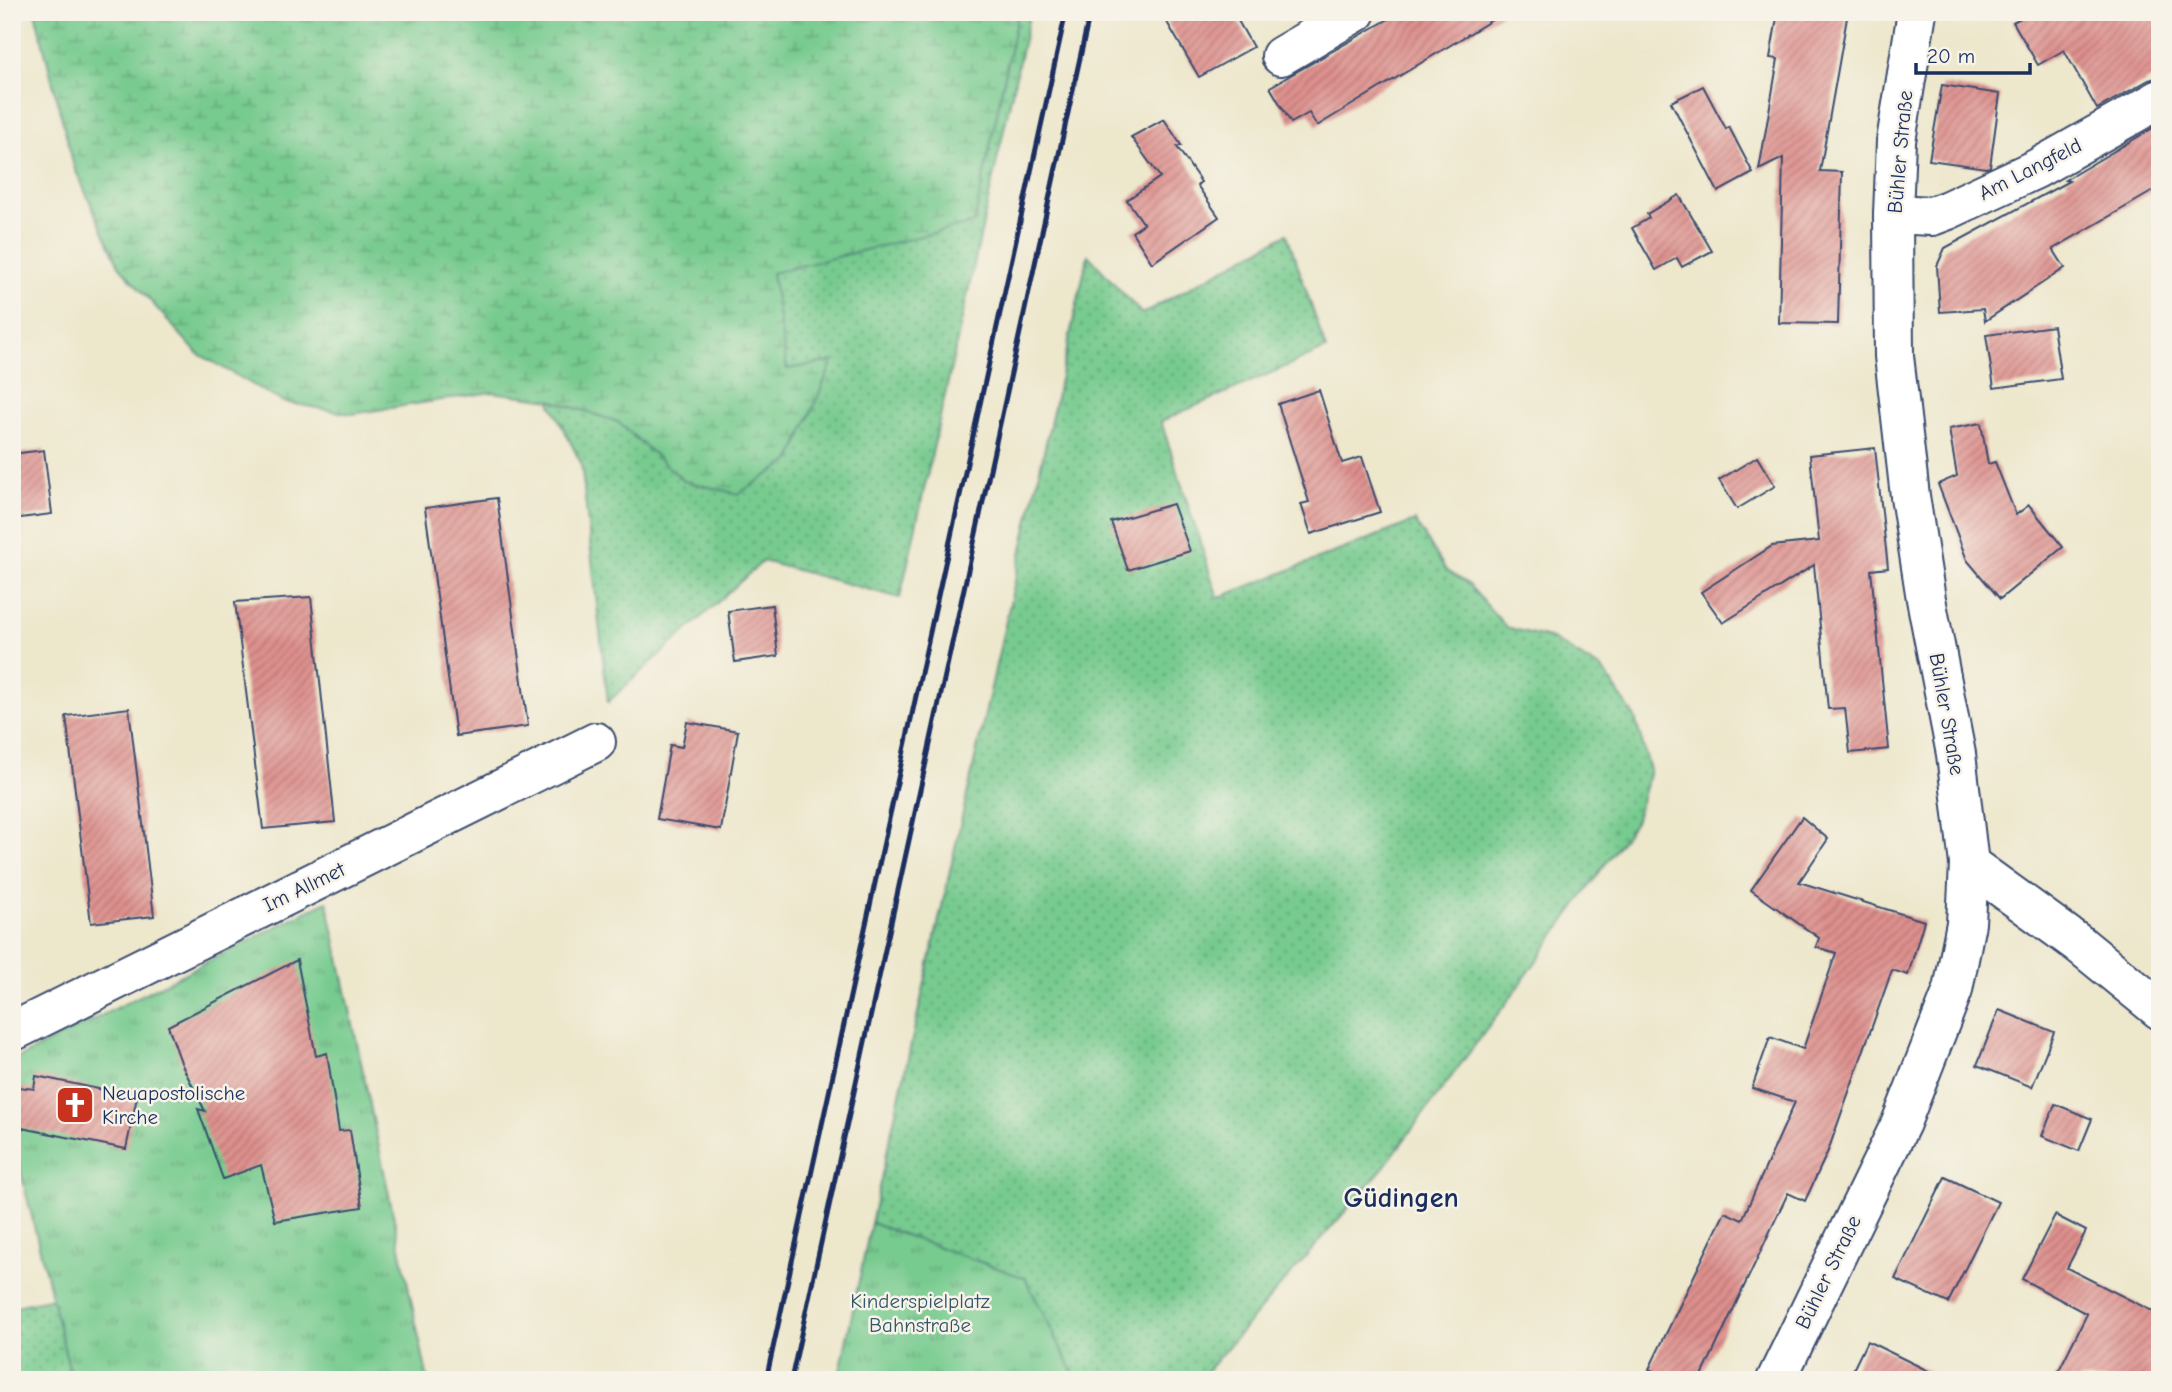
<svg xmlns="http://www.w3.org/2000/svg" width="2172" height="1392" font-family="'Comic Neue',sans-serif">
  <defs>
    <pattern id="grass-dots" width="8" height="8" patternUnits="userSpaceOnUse" patternTransform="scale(1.75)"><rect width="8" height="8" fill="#77cb8f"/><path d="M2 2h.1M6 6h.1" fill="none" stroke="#61a578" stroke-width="1.8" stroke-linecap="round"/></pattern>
    <pattern id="wetland-marsh" width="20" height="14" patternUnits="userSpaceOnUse" patternTransform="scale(1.75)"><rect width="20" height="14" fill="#77cb8f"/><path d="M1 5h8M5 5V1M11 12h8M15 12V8" fill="none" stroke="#61a578"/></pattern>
    <pattern id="park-tufts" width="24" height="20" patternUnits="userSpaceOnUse" patternTransform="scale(1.75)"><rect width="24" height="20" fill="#77cb8f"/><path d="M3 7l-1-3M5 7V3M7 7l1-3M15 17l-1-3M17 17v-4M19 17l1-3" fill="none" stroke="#61a578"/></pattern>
    <pattern id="building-hatch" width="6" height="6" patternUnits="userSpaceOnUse" patternTransform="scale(1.75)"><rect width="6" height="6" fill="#de908d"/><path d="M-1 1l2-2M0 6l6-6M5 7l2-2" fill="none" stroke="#b37676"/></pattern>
  </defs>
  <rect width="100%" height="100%" fill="#f7f3e8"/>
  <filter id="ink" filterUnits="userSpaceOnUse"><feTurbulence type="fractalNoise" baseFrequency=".0143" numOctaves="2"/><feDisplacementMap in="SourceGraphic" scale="14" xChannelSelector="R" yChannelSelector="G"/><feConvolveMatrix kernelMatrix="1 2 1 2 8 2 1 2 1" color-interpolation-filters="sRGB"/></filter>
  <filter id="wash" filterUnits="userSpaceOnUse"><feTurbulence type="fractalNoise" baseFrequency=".00686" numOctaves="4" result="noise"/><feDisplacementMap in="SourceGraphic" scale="28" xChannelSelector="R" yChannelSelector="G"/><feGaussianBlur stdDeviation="1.57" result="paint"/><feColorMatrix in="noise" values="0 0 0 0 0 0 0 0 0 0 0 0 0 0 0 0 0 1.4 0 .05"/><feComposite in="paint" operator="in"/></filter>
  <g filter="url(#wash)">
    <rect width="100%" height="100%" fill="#ede7cc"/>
    <g fill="url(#grass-dots)" stroke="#497d76" stroke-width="2">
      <path d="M 524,12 L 1030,12 L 900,598 L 763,561 L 608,702 L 581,463 L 403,111 Z"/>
      <path d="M 1287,234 L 1326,349 L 1161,421 L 1218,598 L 1415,521 L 1446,570 L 1468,584 L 1506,627 L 1552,639 L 1603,670 L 1635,718 L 1650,770 L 1635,822 L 1516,990 L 1383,1168 L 1199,1380 L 1077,1380 L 1025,1278 L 871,1223 L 1088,255 L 1142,314 Z"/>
      <path d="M 53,1298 L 72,1380 L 12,1380 L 12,1307 Z"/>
    </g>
    <path fill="url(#wetland-marsh)" stroke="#497d76" stroke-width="2" d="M 35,12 L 1018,12 L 974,223 L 772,273 L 787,369 L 833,361 L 791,460 L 738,494 L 684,481 L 618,422 L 551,400 L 492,392 L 352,414 L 283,402 L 197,353 L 119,266 L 74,167 Z"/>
    <g fill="url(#park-tufts)" stroke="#497d76" stroke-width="2">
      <path d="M 327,901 L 428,1380 L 72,1380 L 12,1136 L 12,1061 Z"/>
      <path d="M 871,1223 L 1025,1278 L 1077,1380 L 857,1380 L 840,1372 Z"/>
    </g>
    <g id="blocks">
      <g fill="url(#building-hatch)">
        <path d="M 1161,12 L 1233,12 L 1253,47 L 1199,77 Z"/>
        <path d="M 1401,12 L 1505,12 L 1317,126 L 1309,113 L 1291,123 L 1270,87 Z"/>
        <path d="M 1778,12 L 1848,12 L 1820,171 L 1842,172 L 1838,324 L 1779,323 L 1783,158 L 1759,170 L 1778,59 L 1770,58 Z"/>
        <path d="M 2032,12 L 2160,12 L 2160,77 L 2149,80 L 2097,109 L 2064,50 L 2038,65 L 2013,22 Z"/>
        <path d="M 1942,85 L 2000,94 L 1990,167 L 1986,168 L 1929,160 Z"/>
        <path d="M 1703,86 L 1726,129 L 1729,127 L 1753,173 L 1718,192 L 1671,102 Z"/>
        <path d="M 1164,119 L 1181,145 L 1177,147 L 1201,182 L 1197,185 L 1219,217 L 1152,263 L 1132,232 L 1144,224 L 1127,200 L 1160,177 L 1131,137 Z"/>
        <path d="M 2160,124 L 2160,187 L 2053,249 L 2065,268 L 1985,321 L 1983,309 L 1940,312 L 1937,266 L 1945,248 L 2069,181 L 2065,180 Z"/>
        <path d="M 1679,195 L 1712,251 L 1682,267 L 1677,258 L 1656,270 L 1632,228 L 1649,218 L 1647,214 Z"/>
        <path d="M 2053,326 L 2061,379 L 1994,388 L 1986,335 Z"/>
        <path d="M 1319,390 L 1342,463 L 1362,457 L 1380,512 L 1311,534 L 1301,504 L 1309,502 L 1278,404 Z"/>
        <path d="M 1981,423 L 1988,464 L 1995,462 L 2016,515 L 2029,505 L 2063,547 L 2000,599 L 1967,560 L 1938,484 L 1957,476 L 1949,429 Z"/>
        <path d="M 1875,448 L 1888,568 L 1871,570 L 1889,749 L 1850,753 L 1845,708 L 1828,709 L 1814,565 L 1723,623 L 1701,592 L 1772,546 L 1819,541 L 1810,455 Z"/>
        <path d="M 44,450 L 52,514 L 12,519 L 12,454 Z"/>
        <path d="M 1757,457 L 1775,486 L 1737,509 L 1719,480 Z"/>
        <path d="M 497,498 L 528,726 L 456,736 L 425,508 Z"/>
        <path d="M 1173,504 L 1190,551 L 1128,570 L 1111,522 Z"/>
        <path d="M 311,597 L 335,822 L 263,829 L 235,602 Z"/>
        <path d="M 772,605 L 778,656 L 735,662 L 728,611 Z"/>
        <path d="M 129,708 L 154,916 L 91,923 L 66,716 Z"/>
        <path d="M 687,722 L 738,731 L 721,830 L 657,819 L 670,745 L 682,747 Z"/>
        <path d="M 1802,817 L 1828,839 L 1799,882 L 1924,921 L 1908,975 L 1892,970 L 1828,1151 L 1805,1201 L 1788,1193 L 1700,1380 L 1671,1380 L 1649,1369 L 1725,1212 L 1742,1220 L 1795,1102 L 1752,1088 L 1770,1037 L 1803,1049 L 1836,953 L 1816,947 L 1819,938 L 1751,890 Z"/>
        <path d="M 297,960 L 316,1056 L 327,1053 L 339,1131 L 350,1130 L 362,1207 L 275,1221 L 261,1165 L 223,1179 L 198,1109 L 205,1111 L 182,1065 L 168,1026 Z"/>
        <path d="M 1999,1010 L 2054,1032 L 2032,1087 L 1977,1065 Z"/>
        <path d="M 36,1076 L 137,1097 L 126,1149 L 12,1126 L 12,1096 L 17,1096 L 19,1087 L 34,1089 Z"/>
        <path d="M 2055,1104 L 2092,1119 L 2079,1151 L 2042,1136 Z"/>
        <path d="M 1945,1177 L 1998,1202 L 1948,1303 L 1895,1279 Z"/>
        <path d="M 2055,1215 L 2086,1231 L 2067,1268 L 2160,1315 L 2160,1380 L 2054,1380 L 2087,1314 L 2022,1279 Z"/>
        <path d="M 1867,1341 L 1947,1380 L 1848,1380 Z"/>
      </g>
    </g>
  </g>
  <g filter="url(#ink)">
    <use href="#blocks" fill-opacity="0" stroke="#3a4b6e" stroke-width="2"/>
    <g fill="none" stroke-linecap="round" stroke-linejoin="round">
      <g stroke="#3a4b6e" stroke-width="42">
        <g id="minor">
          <path d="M 1281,56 L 1356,12"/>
          <path d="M 1893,214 L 1932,216 L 1948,210 L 2036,169 L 2160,99"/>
          <path d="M 12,1032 L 596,742"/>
        </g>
      </g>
      <g stroke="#3a4b6e" stroke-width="42">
        <path id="tertiary" d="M 1969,864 L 2079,944 L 2160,1010"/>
      </g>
      <g stroke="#3a4b6e" stroke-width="42">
        <path id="secondary" d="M 1776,1380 L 1901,1123 L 1953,990 L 1966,923 L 1969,864 L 1956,754 L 1926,599 L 1910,496 L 1894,356 L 1893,214 L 1896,141 L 1917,12"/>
      </g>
      <use href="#minor" stroke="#fff" stroke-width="38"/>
      <use href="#tertiary" stroke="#fff" stroke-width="38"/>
      <use href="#secondary" stroke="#fff" stroke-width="38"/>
      <g stroke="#1b2f5e" stroke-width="5">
        <path d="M 766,1380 L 1066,12"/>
        <path d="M 791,1380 L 1090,12"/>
      </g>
    </g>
  </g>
  <defs>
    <g id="church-square" transform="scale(2.0125)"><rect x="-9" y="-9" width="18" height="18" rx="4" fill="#c8321e" stroke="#f7f3e8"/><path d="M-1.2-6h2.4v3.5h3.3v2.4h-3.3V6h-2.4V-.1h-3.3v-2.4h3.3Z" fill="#fff"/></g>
  </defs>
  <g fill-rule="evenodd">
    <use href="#church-square" x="75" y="1105"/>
  </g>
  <g text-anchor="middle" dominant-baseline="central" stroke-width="5" stroke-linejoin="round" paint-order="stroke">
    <g font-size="21" fill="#1b2f5e" stroke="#f7f3e8">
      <text transform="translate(1900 152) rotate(-85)">Bühler Straße</text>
      <text transform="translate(2030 169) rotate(-27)">Am Langfeld</text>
      <text transform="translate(1947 714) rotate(80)">Bühler Straße</text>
      <text transform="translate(304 887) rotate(-26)">Im Allmet</text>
      <text transform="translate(1828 1272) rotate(-64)">Bühler Straße</text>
    </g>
    <g font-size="21" fill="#1b2f5e" stroke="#f7f3e8" text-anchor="start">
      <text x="102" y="1093">Neuapostolische<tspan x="102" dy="24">Kirche</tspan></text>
    </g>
    <g font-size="21" fill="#32566a" stroke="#f7f3e8">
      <text x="920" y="1301">Kinderspielplatz<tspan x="920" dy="24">Bahnstraße</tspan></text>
    </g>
    <g font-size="28" font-weight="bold" fill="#1b2f5e" stroke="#f7f3e8">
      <text x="1401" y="1198">Güdingen</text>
    </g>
  </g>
  <rect width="2172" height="1392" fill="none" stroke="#f7f3e8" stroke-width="42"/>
  <path d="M1916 63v10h114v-10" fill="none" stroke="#1b2f5e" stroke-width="3.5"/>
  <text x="1927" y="63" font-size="21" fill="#1b2f5e" stroke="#f7f3e8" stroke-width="5" paint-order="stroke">20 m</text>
</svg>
